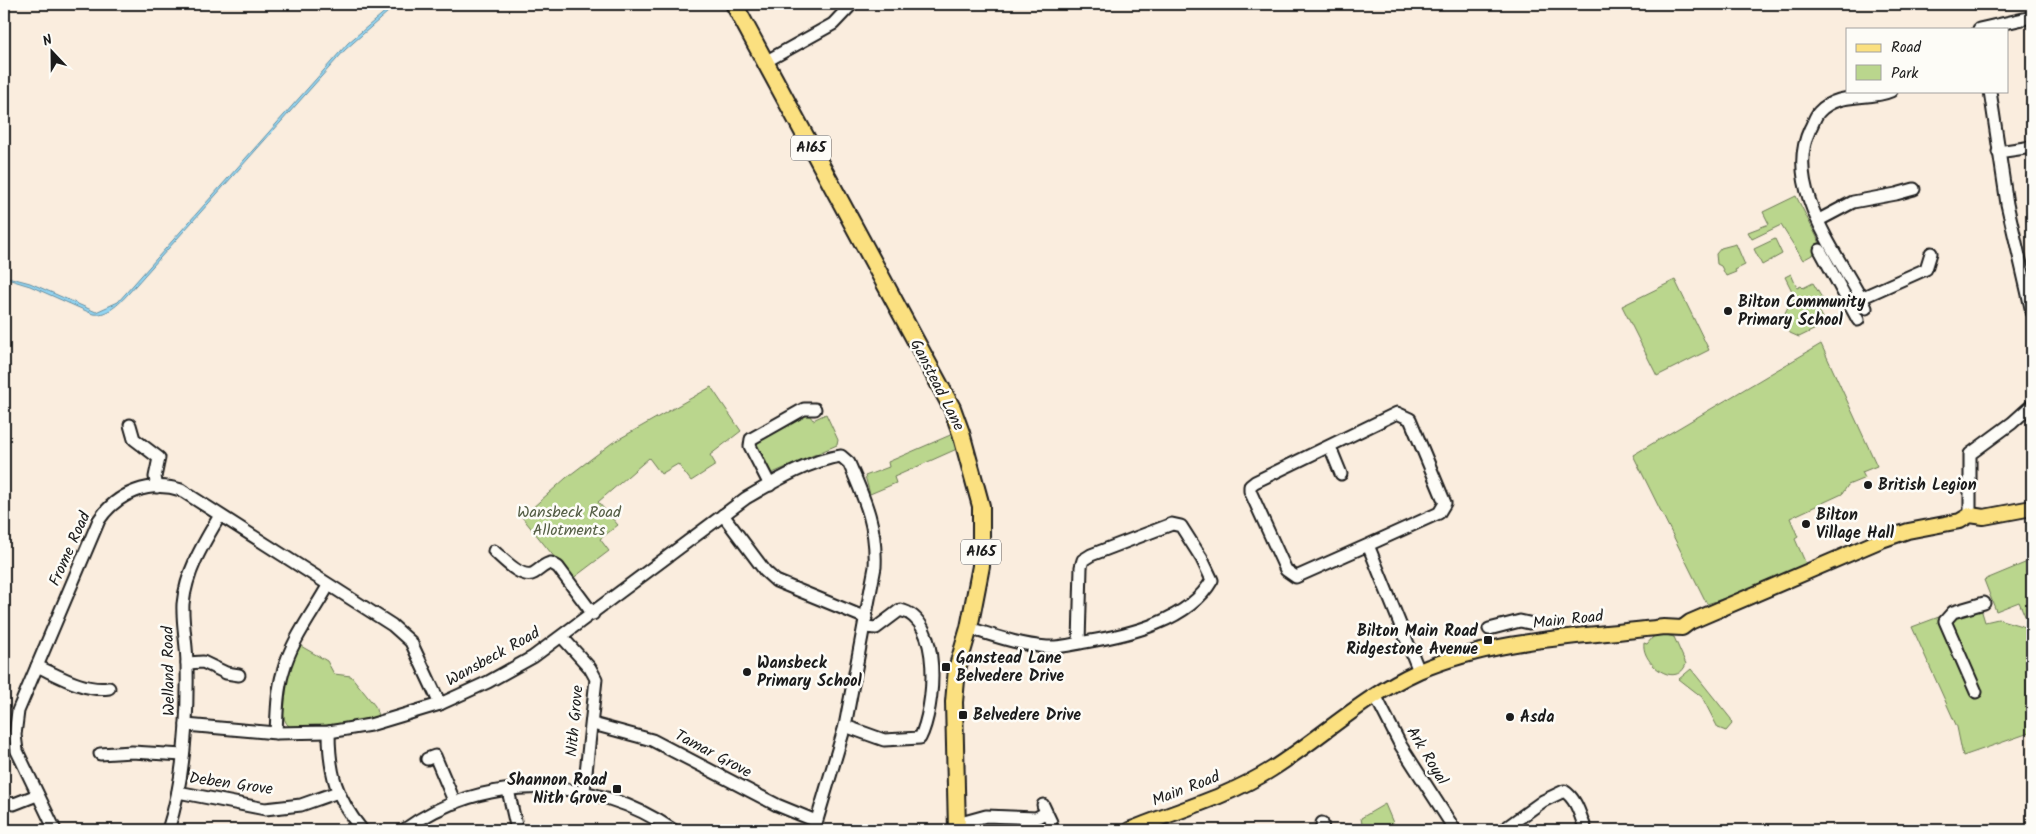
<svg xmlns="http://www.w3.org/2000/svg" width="2036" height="834" font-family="Kalam,sans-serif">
  <rect width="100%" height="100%" fill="#faedde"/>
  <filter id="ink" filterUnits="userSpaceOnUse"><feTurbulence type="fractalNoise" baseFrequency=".02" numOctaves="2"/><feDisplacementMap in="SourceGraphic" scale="10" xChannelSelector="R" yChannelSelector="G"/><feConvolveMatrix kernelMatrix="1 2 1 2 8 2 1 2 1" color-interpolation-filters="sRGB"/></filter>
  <g filter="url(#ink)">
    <g fill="#bad68d" stroke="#6b7954">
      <path d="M 1796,196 L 1823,249 L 1803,260 L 1781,225 L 1752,239 L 1748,232 L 1769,224 L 1763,212 Z"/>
      <path d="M 1775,239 L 1782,254 L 1762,265 L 1754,249 Z"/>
      <path d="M 1736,244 L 1745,265 L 1735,270 L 1736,272 L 1726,276 L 1721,266 L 1717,264 L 1716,254 L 1721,248 Z"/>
      <path d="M 1791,274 L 1797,288 L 1801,286 L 1803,288 L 1813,283 L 1822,298 L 1815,302 L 1826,324 L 1799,337 L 1790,333 L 1783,317 L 1794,295 L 1785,277 Z"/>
      <path d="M 1675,280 L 1709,350 L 1657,376 L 1622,306 Z"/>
      <path d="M 1821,344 L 1877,466 L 1862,472 L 1865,478 L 1848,485 L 1842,494 L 1790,518 L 1798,537 L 1795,539 L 1806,564 L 1737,594 L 1707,604 L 1633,455 Z"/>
      <path d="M 711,387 L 741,431 L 710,455 L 716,465 L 691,481 L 678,464 L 661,474 L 649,458 L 598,502 L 618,525 L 600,539 L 609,551 L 572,579 L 522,517 L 566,478 L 612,443 Z"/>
      <path d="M 806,411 L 813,420 L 826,414 L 838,440 L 837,445 L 768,475 L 754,441 Z"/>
      <path d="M 955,433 L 959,448 L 894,477 L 896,483 L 870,494 L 865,476 L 889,467 L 888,462 Z"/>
      <path d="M 2032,560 L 2032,613 L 2025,616 L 2019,602 L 1996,611 L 1984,580 Z"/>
      <path d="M 1979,602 L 1985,622 L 1998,619 L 2032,629 L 2032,732 L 1963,756 L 1957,727 L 1912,627 Z"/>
      <path d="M 1662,634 L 1674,637 L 1686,664 C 1676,690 1641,663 1644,643 L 1647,644 L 1653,637 Z"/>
      <path d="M 299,645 L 327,661 L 334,674 L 351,676 L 375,706 L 378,716 L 346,723 L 293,728 C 270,722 293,659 299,645 Z"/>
      <path d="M 1691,669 L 1731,719 L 1732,724 L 1726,731 L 1718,728 L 1702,697 L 1679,679 Z"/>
      <path d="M 1385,804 L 1396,830 L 1363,830 L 1361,818 Z"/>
    </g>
    <path fill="#92d6f4" stroke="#638c9e" d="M 394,4 L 397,4 L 345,50 L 128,294 C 119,304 107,316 93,314 L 30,286 L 4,278 L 4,276 L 30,283 L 96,312 L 118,302 L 348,43 Z"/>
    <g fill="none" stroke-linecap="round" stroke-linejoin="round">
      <g stroke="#1c1c1c" stroke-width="15">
        <g id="minor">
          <path d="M 1979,29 L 2032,17"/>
          <path d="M 765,62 L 833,24 L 852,4"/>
          <path d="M 1990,91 L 2007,204 L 2032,312"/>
          <path d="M 1998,152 L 2032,147"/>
          <path d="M 1819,220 L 1853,202 L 1896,194 L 1914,189"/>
          <path d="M 1820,250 L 1858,320"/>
          <path d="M 1861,298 L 1926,269 L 1931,253"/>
          <path d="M 1866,308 C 1841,257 1782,188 1810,129 C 1813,124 1815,116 1819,112 C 1838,91 1869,101 1891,91"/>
          <path d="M 130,425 L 134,439 L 159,458 L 155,477 L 157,487"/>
          <path d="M 1330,447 L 1341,474"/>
          <path d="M 770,485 L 750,446 L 751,439 L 804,409 L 815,409"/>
          <path d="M 723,515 L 765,571 L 776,581 L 866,618"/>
          <path d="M 1970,515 L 1970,454 L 2012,423 L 2032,405"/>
          <path d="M 1368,545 L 1439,513 L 1445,503 L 1410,419 L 1397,413 L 1255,482 L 1250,486 L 1250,491 L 1286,570 L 1296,577 L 1368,545 L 1419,671"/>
          <path d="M 494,551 C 503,559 522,580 534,573 C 541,569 544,564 551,563 L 558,567 L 593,614"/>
          <path d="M 969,628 C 995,636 1020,645 1047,647 C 1059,648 1073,644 1085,642 C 1128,635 1189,621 1212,580 L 1202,559 L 1181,526 L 1172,524 L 1091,555 L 1083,560 L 1081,567 L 1079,643"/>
          <path d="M 1489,629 L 1520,621 L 1529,623"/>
          <path d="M 562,637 L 590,668 L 596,679 L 584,791"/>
          <path d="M 187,663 L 203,662 L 226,673 L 239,675"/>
          <path d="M 37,666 C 59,676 85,692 109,688"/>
          <path d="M 1976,692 L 1945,621 L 1953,612 L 1984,603"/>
          <path d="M 1375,695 L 1401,746 L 1455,830"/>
          <path d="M 593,724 L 652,740 L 777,805 L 816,821"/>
          <path d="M 186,725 L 276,733 L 329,732 L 370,725 L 440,704 L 488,682 L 533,657 L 746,498 C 772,483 810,460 841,456 L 849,463 C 865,500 877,526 875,567 L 845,726 L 814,830"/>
          <path d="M 845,726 L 884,740 L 920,738 C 935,708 943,619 900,610 L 876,628 L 865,627"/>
          <path d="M 329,732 C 329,773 336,798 362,830"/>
          <path d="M 276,733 C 277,713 277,692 283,672 C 291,641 313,613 328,586"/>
          <path d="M 100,754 L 132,752 L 183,755"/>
          <path d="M 427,759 L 435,756 L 455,803"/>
          <path d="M 508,790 L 517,830"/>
          <path d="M 178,792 L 265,809 L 301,805 L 338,792"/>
          <path d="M 4,802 L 14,804 L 37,795"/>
          <path d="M 1043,805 L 1051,822"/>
          <path d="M 1322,823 L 1323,830"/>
          <path d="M 957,824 L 986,816 L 1036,818 L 1045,813"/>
          <path d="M 55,830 L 17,751 L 15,735 L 18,711 L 99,520 C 117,493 150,480 181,490 L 392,625 L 411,642 L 440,704"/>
          <path d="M 168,830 C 185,778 188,719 187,665 C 187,644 182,624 183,604 C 186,572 203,544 219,517"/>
          <path d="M 404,830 C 483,772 594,775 673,830"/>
          <path d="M 1503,830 L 1543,801 L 1564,791 C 1577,799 1580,816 1586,830"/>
        </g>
      </g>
      <g stroke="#1c1c1c" stroke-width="18">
        <path id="major" d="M 1129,830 C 1176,811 1228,797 1272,769 C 1322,737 1364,696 1419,671 C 1496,638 1582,637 1664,627 L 1682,628 L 1690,622 L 1879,541 L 1908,531 L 1960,521 L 1970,515 L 1984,517 L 2032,508"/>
      </g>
      <g stroke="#1c1c1c" stroke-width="20">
        <path id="highway" d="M 734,4 L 952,408 L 961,433 L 981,506 L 981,566 L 969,628 L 957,669 L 954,702 L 957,830"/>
      </g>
      <use href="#minor" stroke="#fdfcf7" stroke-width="11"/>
      <use href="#major" stroke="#fbe080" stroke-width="14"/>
      <use href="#highway" stroke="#fbe080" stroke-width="16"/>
    </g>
  </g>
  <g fill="#1c1c1c" stroke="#fdfcf7" stroke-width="2">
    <circle cx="1728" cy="311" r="5"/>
    <circle cx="1868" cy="485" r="5"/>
    <circle cx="1806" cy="524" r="5"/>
    <rect x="1483" y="635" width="10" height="10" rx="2.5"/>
    <rect x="941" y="662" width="10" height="10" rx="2.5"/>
    <circle cx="747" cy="672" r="5"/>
    <rect x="958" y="710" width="10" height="10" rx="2.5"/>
    <circle cx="1510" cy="717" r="5"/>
    <rect x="612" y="784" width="10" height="10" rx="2.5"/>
  </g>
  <g text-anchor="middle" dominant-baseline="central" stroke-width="5" stroke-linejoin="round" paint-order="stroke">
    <g fill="#fdfcf7" stroke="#605f5e" stroke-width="1">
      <rect x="791" y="135.5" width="40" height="25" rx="4"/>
      <rect x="961" y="539.5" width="40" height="25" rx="4"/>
    </g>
    <g font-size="15" font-weight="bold" fill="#1c1c1c">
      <text x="811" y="148">A165</text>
      <text x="981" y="552">A165</text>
    </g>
    <g font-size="16" font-weight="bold" fill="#1c1c1c" stroke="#fdfcf7" text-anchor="start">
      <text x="1738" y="302">Bilton Community<tspan x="1738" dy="18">Primary School</tspan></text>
      <text x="1878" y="485">British Legion</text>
      <text x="1816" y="515">Bilton<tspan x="1816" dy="18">Village Hall</tspan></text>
      <text x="1478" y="631" text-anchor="end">Bilton Main Road<tspan x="1478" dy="18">Ridgestone Avenue</tspan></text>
      <text x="956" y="658">Ganstead Lane<tspan x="956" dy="18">Belvedere Drive</tspan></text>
      <text x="757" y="663">Wansbeck<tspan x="757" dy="18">Primary School</tspan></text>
      <text x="973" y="715">Belvedere Drive</text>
      <text x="1520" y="717">Asda</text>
      <text x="607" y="780" text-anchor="end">Shannon Road<tspan x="607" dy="18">Nith Grove</tspan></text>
    </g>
    <g font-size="16" fill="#1c1c1c" stroke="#fdfcf7">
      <text transform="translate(937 385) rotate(63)">Ganstead Lane</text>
      <text transform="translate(70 549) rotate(-66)">Frome Road</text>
      <text transform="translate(1568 620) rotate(-6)">Main Road</text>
      <text transform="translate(493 657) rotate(-29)">Wansbeck Road</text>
      <text transform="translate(169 671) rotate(-91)">Welland Road</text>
      <text transform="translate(575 721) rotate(-85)">Nith Grove</text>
      <text transform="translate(713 754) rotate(28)">Tamar Grove</text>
      <text transform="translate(1427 756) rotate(59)">Ark Royal</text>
      <text transform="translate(231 784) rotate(8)">Deben Grove</text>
      <text transform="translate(1186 789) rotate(-21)">Main Road</text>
    </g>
    <g font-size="16" fill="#535d44" stroke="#fdfcf7">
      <text x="569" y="512">Wansbeck Road<tspan x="569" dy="18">Allotments</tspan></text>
    </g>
  </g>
  <rect width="2036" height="834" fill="none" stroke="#fdfcf7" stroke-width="20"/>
  <rect x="10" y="10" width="2016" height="814" fill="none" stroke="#1c1c1c" stroke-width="2" filter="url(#ink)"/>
  <rect x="1846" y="28" width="162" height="65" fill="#fdfcf7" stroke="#a3a29f"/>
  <rect x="1856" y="44" width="25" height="8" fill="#fbe080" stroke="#a3a29f"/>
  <text x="1891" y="52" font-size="15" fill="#1c1c1c">Road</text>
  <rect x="1856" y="65" width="25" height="15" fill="#bad68d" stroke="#a3a29f"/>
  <text x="1891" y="78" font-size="15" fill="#1c1c1c">Park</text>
  <g transform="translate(52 52) rotate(338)" stroke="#fdfcf7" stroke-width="4" paint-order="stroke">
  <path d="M0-4L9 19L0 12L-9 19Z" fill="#1c1c1c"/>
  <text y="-8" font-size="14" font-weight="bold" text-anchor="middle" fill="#1c1c1c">N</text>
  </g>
</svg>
